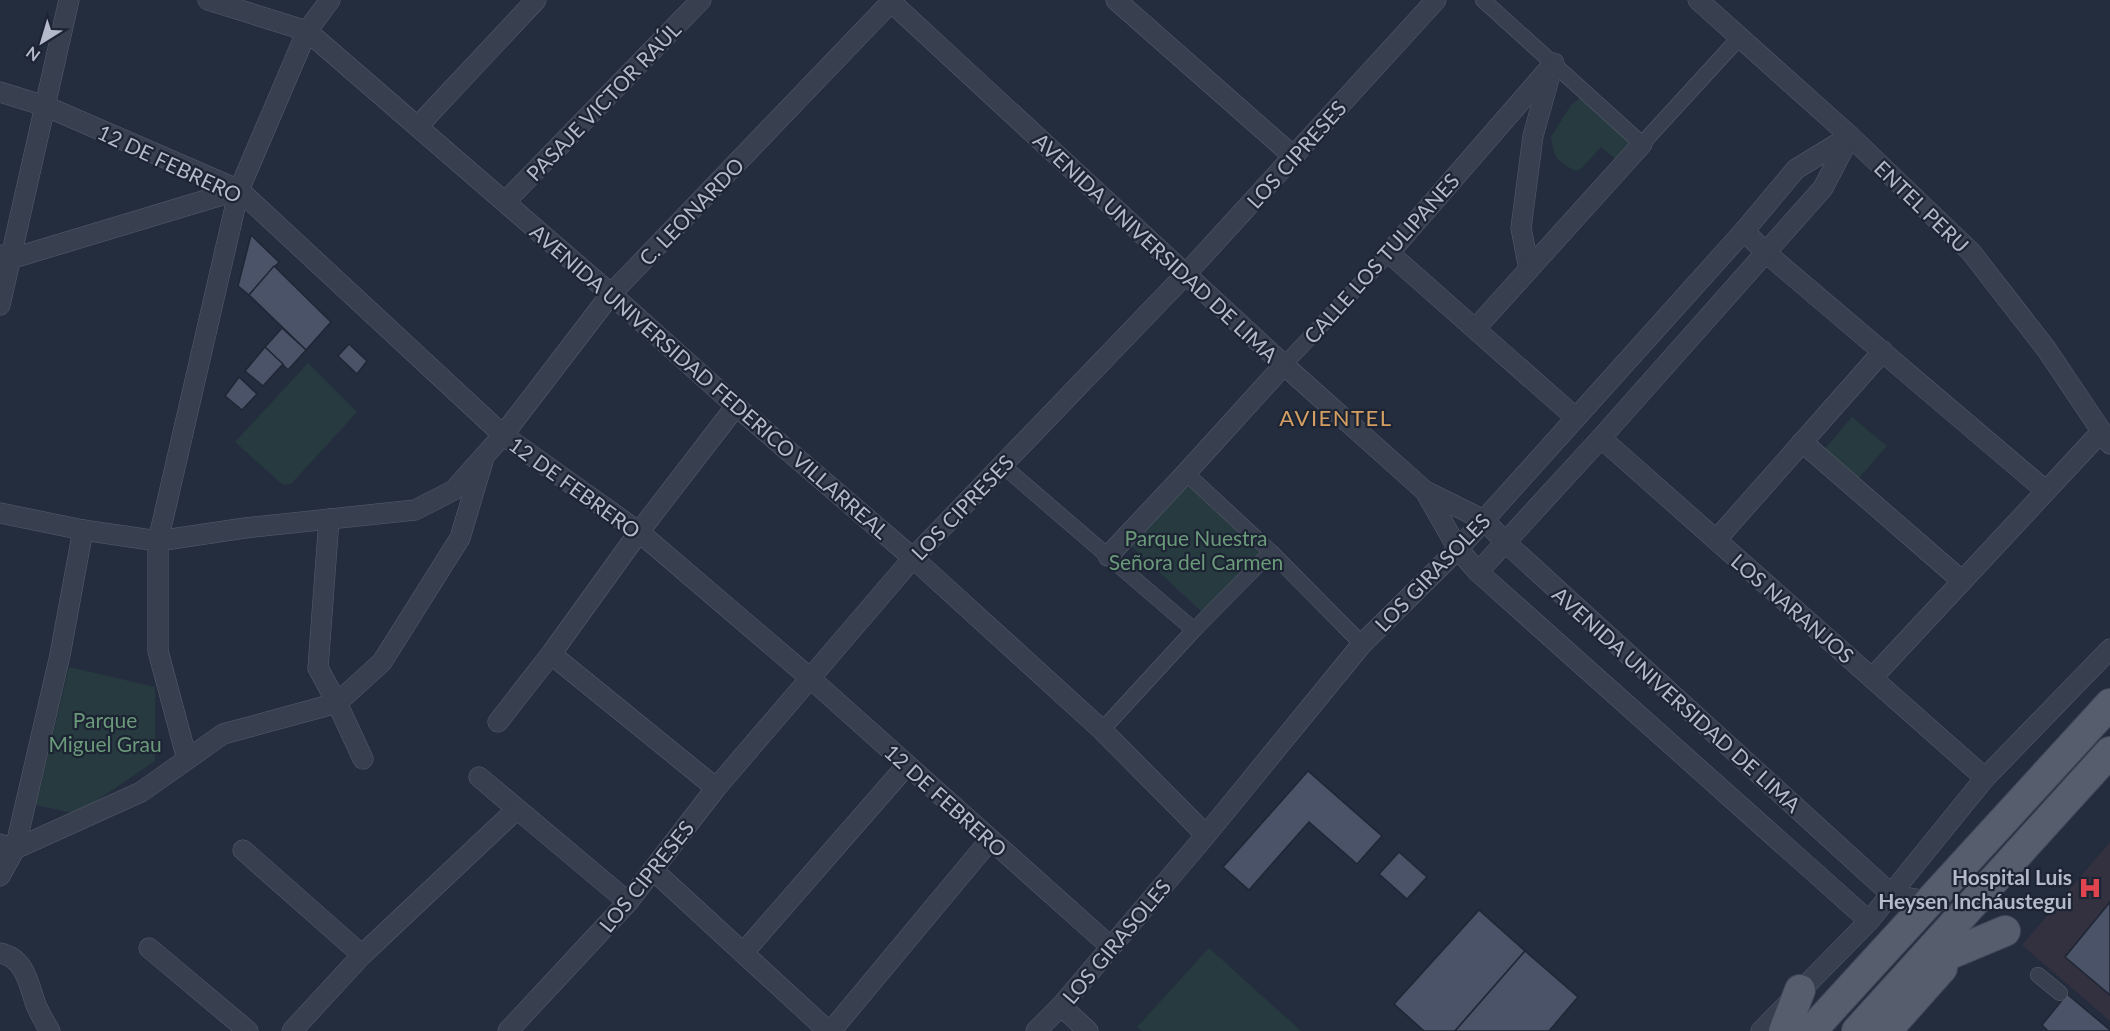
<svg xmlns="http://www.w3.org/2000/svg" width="2110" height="1031" font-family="Lato,sans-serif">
  <rect width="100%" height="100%" fill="#242d3e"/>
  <path fill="#33303f" d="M 2110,842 L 2110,1021 L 2022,945 Z"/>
  <g fill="#263a3f">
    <path d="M 1584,95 L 1638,144 L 1620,163 L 1601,147 L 1582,168 L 1576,171 C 1557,162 1554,158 1551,137 L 1571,105 Z"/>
    <path d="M 308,363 L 357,412 L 291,484 L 283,485 L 235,442 Z"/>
    <path d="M 1852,417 L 1887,446 L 1858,479 L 1824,450 Z"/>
    <path d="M 1189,485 L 1261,553 L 1203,613 L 1131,546 Z"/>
    <path d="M 69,667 L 155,687 L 155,761 L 77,814 L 36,805 Z"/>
    <path d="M 1209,948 L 1301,1031 L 1142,1031 L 1137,1027 Z"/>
  </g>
  <g fill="#4a5367" stroke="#1f2635" stroke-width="1.5">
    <path d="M 251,235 L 279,262 L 249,295 L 238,286 Z"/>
    <path d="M 274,266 L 331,322 L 306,350 L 249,295 Z"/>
    <path d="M 282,328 L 306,350 L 288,370 L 265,347 Z"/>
    <path d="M 349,344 L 367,361 L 357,374 L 338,356 Z"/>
    <path d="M 265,347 L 283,364 L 263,386 L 245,371 Z"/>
    <path d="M 239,377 L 257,394 L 242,410 L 225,396 Z"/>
    <path d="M 1308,771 L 1382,836 L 1357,864 L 1309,822 L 1249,890 L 1223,867 Z"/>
    <path d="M 1399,852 L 1427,877 L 1407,899 L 1379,874 Z"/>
    <path d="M 2110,902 L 2110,995 L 2065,957 Z"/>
    <path d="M 1479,910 L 1525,951 L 1455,1031 L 1424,1031 L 1394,1004 Z"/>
    <path d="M 1525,951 L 1578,997 L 1549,1031 L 1455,1031 Z"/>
    <path d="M 2067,994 L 2110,1030 L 2110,1031 L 2048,1031 L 2042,1025 Z"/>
  </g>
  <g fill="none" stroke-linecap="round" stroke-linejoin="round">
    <g stroke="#565d6c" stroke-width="16">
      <g id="pedestrian">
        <path d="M 1483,0 L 1642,144 L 1740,37"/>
        <path d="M 1284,365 L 1389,253"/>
        <path d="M 1002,465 L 1194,630"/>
        <path d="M 1186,473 L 1271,552 L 1362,644"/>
        <path d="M 1102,730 L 1194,630 L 1271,552"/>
        <path d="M 2038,975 L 2060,993"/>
      </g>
    </g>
    <g stroke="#565d6c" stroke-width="21">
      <g id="minor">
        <path d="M 208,0 L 307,31 L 611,294 L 736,406 L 913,558 L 1102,730 L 1206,835"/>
        <path d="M 889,0 L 1284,365 L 1425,491 L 1484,520 L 1505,542 L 1892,895 L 1928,901"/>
        <path d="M 1116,0 L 1293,156"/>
        <path d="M 1698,0 L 1850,136 L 1971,252 L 2047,350 L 2110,444"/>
        <path d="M 1554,63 L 1389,253 L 1576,418"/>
        <path d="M 0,92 L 45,106 L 239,190 L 503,435 L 639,532 L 810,678 L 1111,947"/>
        <path d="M 418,126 L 536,0"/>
        <path d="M 505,202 L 701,0"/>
        <path d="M 1744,231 L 1765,252 L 2046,491"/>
        <path d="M 0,255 L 10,259 L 239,190"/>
        <path d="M 1529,269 L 1521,228 L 1533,136 L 1552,68"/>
        <path d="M 0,305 L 69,0"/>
        <path d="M 1475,329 L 1642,144"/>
        <path d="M 1601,438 L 1985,778"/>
        <path d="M 1802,442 L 1961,580"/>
        <path d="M 1425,491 L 1458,549 L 1478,572 L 1869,921"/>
        <path d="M 0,513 L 83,530 L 158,541 L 245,528 L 415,510 L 454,490 L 503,435 L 611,294 L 893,0"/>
        <path d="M 329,519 L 318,668 L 337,703 L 363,759"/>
        <path d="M 1716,540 L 1883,351"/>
        <path d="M 1108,556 L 1186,473 L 1284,365"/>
        <path d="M 1478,572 L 1601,438 L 1823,188 L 1849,138"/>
        <path d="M 551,654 L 716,788"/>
        <path d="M 1872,678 L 2101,432"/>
        <path d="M 498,722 L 551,654 L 639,532 L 736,406"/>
        <path d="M 187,759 L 158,651 L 158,541 L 239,190 L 307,31 L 330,0"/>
        <path d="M 479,777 L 628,902"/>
        <path d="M 0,844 L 15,849 L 141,792 L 223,734 L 337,703 L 382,662 L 460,538 L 483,461"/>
        <path d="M 243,850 L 362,955"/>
        <path d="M 653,870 L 828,1031"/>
        <path d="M 0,876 L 15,849 L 60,655 L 83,530"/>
        <path d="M 149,948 L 248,1031"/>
        <path d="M 0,953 C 25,957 29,985 36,1005 C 40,1014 45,1023 50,1031"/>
        <path d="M 743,953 L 907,765"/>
        <path d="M 1061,1006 L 1088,1031"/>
        <path d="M 292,1031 L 362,955 L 517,809"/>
        <path d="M 508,1031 L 628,902 L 716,788 L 913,558 L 1186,274 L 1436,0"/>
        <path d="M 831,1031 L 990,840"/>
        <path d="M 1036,1031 L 1061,1006 L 1206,835 L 1362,644 L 1458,549 L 1744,231 L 1796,169 L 1850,136"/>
        <path d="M 1761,1031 L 1869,921 L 1985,778 L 2110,649"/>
      </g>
    </g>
    <g stroke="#414857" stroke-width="32">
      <g id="primary">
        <path d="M 1919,967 L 2005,931"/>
        <path d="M 1784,1031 L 1800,990"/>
        <path d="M 1811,1031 L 2110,704"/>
        <path d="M 1857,1031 L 2110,752"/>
        <path d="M 1886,1031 L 1942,968"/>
      </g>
    </g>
    <use href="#pedestrian" stroke="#383f4e" stroke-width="15"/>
    <use href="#minor" stroke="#383f4e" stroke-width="20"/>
    <use href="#primary" stroke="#565e6e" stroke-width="30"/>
  </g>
  <defs>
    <g id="hospital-bare" transform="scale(1.8)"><path d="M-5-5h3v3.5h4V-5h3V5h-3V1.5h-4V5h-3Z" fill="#e0444e" stroke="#1d2433" stroke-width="2.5" paint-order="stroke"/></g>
  </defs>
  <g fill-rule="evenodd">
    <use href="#hospital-bare" x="2090" y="888"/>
  </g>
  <g text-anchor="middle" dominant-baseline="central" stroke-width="4.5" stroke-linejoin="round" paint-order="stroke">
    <g font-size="21" fill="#b4bac9" stroke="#1d2433">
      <text transform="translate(603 101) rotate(-46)">PASAJE VICTOR RAÚL</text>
      <text transform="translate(1296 154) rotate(-48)">LOS CIPRESES</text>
      <text transform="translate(170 163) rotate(25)">12 DE FEBRERO</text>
      <text transform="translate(1922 206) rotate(44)">ENTEL PERU</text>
      <text transform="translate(691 211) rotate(-46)">C. LEONARDO</text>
      <text transform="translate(1156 247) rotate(43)">AVENIDA UNIVERSIDAD DE LIMA</text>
      <text transform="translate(1381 258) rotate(-48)">CALLE LOS TULIPANES</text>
      <text transform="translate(710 381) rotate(41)">AVENIDA UNIVERSIDAD FEDERICO VILLARREAL</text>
      <text transform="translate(575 487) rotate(36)">12 DE FEBRERO</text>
      <text transform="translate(962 507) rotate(-46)">LOS CIPRESES</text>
      <text transform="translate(1432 572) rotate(-46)">LOS GIRASOLES</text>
      <text transform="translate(1793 608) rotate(41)">LOS NARANJOS</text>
      <text transform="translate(1677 699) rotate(42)">AVENIDA UNIVERSIDAD DE LIMA</text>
      <text transform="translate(946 800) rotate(42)">12 DE FEBRERO</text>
      <text transform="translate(646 876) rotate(-51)">LOS CIPRESES</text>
      <text transform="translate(1116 941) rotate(-50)">LOS GIRASOLES</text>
    </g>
    <g font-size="21" fill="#6b9a7a" stroke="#1d2433">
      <text x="1196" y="537">Parque Nuestra<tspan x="1196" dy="24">Señora del Carmen</tspan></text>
      <text x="105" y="719">Parque<tspan x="105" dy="24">Miguel Grau</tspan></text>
    </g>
    <g font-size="21" font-weight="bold" fill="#b4bac9" stroke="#1d2433" text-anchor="end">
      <text x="2072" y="876">Hospital Luis<tspan x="2072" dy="24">Heysen Incháustegui</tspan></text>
    </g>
    <g font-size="22" letter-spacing="1.5" fill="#d49e63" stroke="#1d2433">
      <text x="1336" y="417">AVIENTEL</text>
    </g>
  </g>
  <g transform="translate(42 42) rotate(217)" stroke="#1d2433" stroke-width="4.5" paint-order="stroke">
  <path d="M0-4.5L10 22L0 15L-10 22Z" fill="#b4bac9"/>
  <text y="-9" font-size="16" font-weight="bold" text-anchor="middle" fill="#b4bac9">N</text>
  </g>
</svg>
